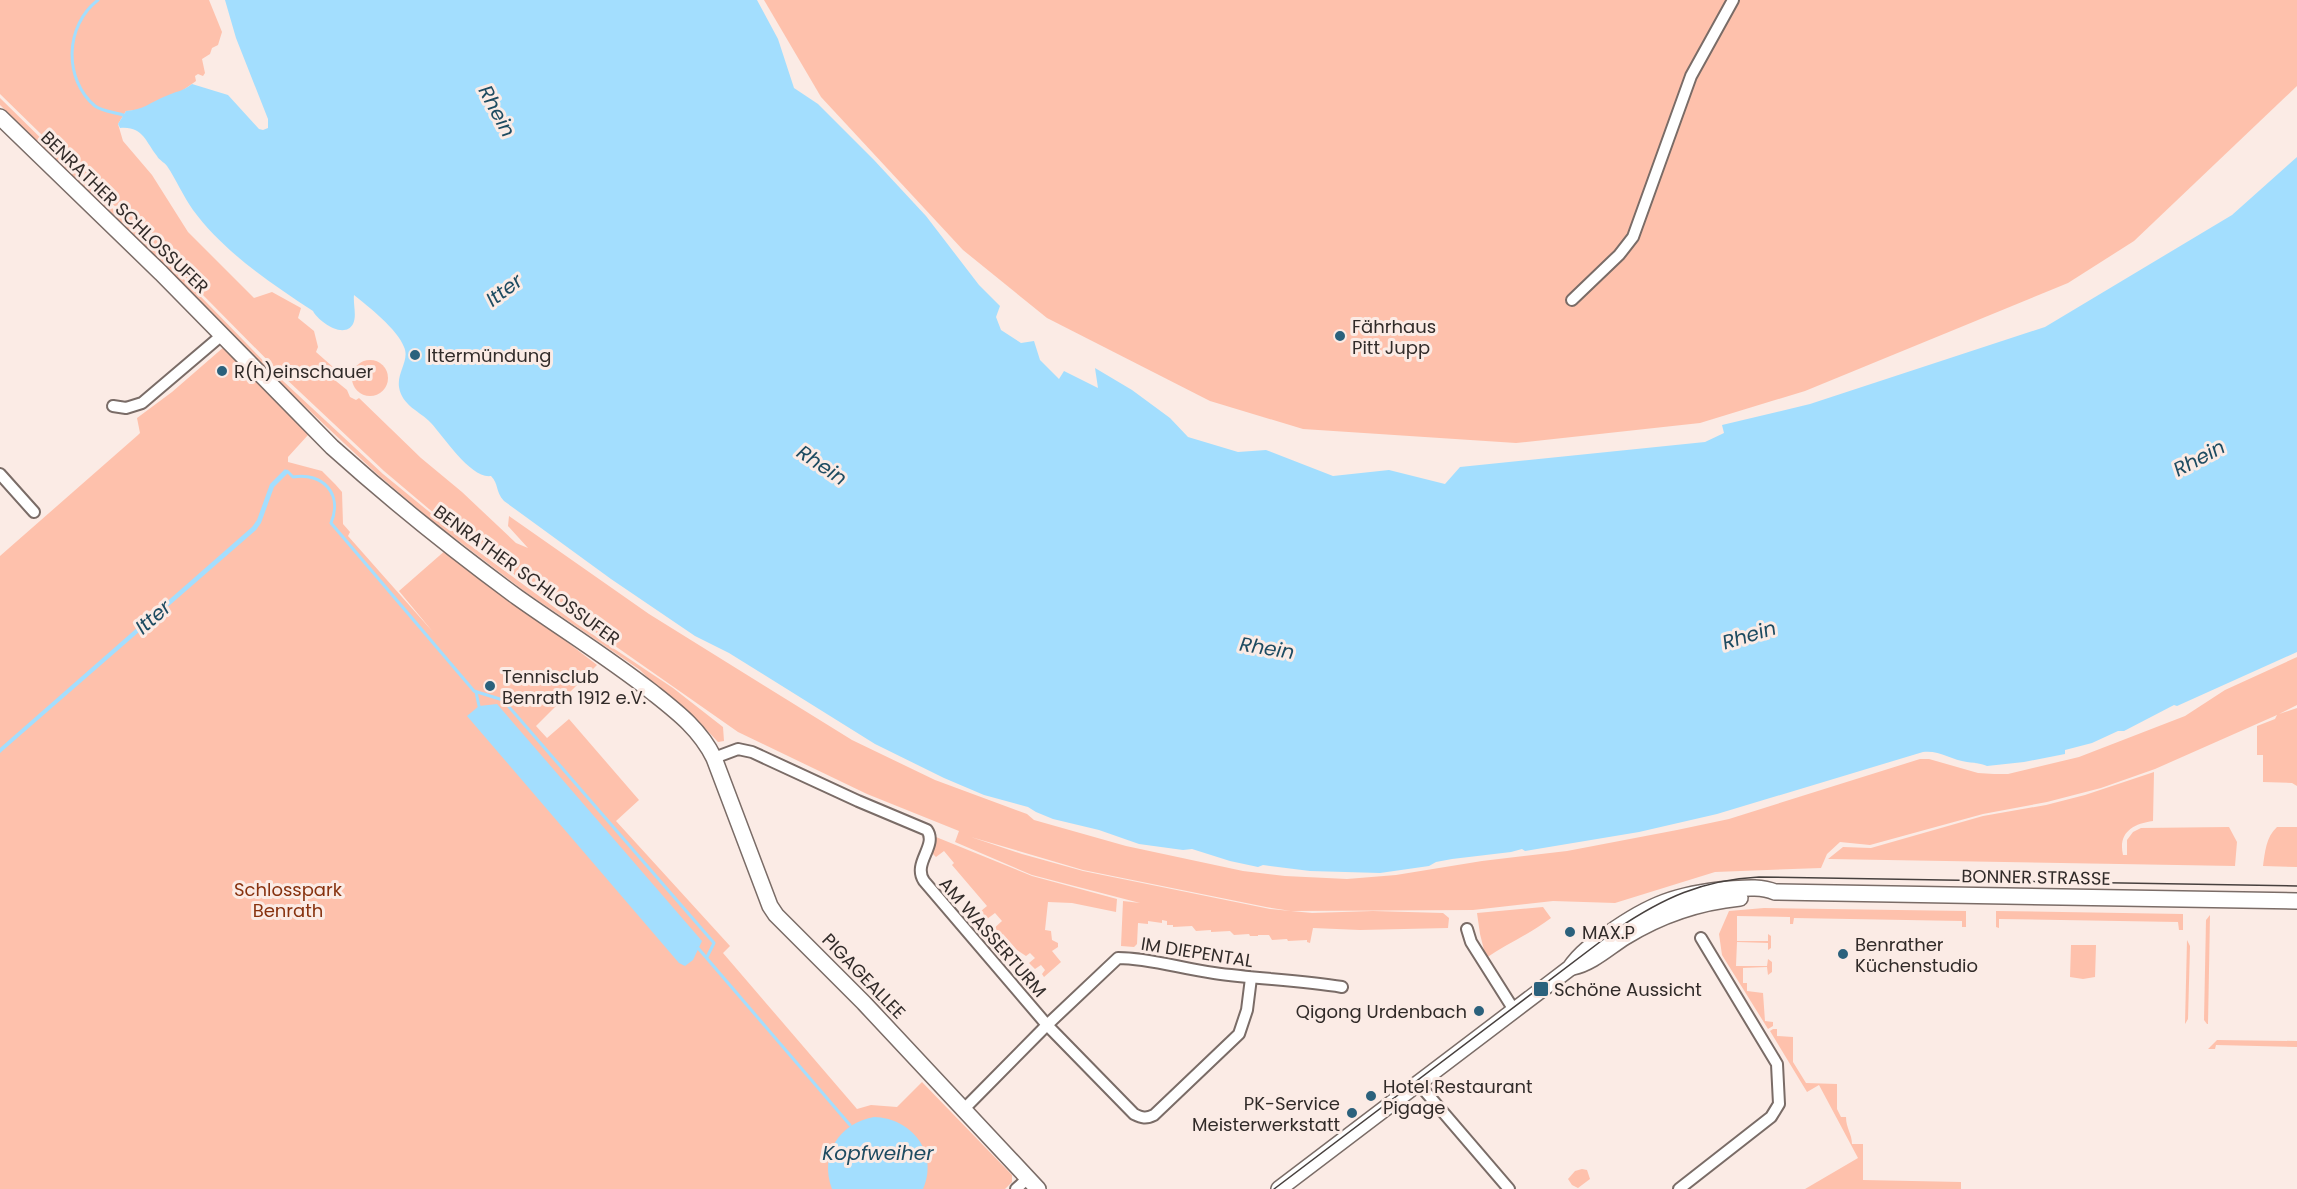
<svg xmlns="http://www.w3.org/2000/svg" width="2297" height="1189" font-family="Poppins,sans-serif">
  <rect width="100%" height="100%" fill="#fbebe5"/>
  <g fill="#fec1ac">
    <path d="M 0,0 L 209,0 L 222,32 L 218,45 L 212,48 L 210,54 L 202,59 L 205,73 L 203,76 L 198,74 L 195,76 L 196,81 L 182,91 L 182,94 L 139,110 L 126,111 L 118,124 L 123,141 L 152,175 L 188,232 L 254,298 L 272,292 L 301,308 L 298,318 L 314,331 L 318,347 L 316,352 L 333,367 L 331,377 L 347,390 L 350,397 L 356,400 L 359,398 L 421,458 L 462,492 L 516,543 L 528,548 L 508,526 L 509,516 L 649,614 L 852,740 L 935,780 L 1027,814 L 1034,820 L 1126,846 L 1243,871 L 1285,876 L 1347,879 L 1396,875 L 1482,861 L 1567,851 L 1677,830 L 1729,819 L 1920,759 L 1929,759 L 1978,773 L 1994,774 L 2008,774 L 2079,757 L 2185,716 L 2225,690 L 2297,657 L 2297,705 L 2279,714 L 2297,708 L 2297,786 L 2292,783 L 2263,782 L 2263,755 L 2257,755 L 2257,726 L 2275,719 L 2277,715 L 2155,769 L 2101,788 L 2047,802 L 1983,814 L 1870,845 L 1840,842 L 1827,854 L 1821,868 L 1715,872 L 1615,903 L 1553,901 L 1473,910 L 1291,911 L 1266,907 L 1083,870 L 971,837 L 1022,854 L 1083,871 L 1270,909 L 1312,913 L 1373,911 L 1443,913 L 1449,918 L 1448,928 L 1360,930 L 1313,928 L 1310,943 L 1307,942 L 1307,940 L 1288,941 L 1287,939 L 1272,940 L 1269,935 L 1258,935 L 1258,936 L 1250,936 L 1249,934 L 1234,935 L 1230,931 L 1211,932 L 1211,930 L 1196,931 L 1192,926 L 1173,927 L 1173,925 L 1167,925 L 1167,921 L 1162,920 L 1162,923 L 1148,921 L 1148,924 L 1138,923 L 1137,944 L 1134,947 L 1121,946 L 1123,901 L 1140,903 L 1032,875 L 955,842 L 959,831 L 867,794 L 738,732 L 528,585 L 429,509 L 384,471 L 283,376 L 129,220 L 0,94 Z"/>
    <path d="M 764,0 L 2297,0 L 2297,86 L 2134,241 L 2068,283 L 1805,391 L 1700,423 L 1516,443 L 1303,429 L 1210,401 L 1047,318 L 963,250 L 821,97 Z"/>
    <path d="M 0,98 L 169,264 L 283,381 L 383,474 L 471,546 L 577,624 L 673,688 L 723,727 L 724,741 L 718,742 L 703,726 L 659,689 L 640,670 L 524,591 L 431,520 L 377,474 L 280,383 L 124,225 L 0,105 Z"/>
    <path d="M 225,346 L 308,435 L 288,457 L 288,462 L 322,471 L 335,484 L 342,492 L 343,524 L 350,532 L 348,536 L 433,632 L 399,591 L 447,549 L 597,665 L 536,726 L 547,738 L 569,719 L 639,800 L 616,821 L 730,946 L 723,953 L 857,1109 L 871,1105 L 897,1107 L 922,1082 L 1012,1175 L 1012,1182 L 1005,1189 L 0,1189 L 0,556 L 138,435 L 140,433 L 137,418 L 172,392 Z"/>
    <circle cx="370" cy="378" r="18"/>
    <path d="M 2154,772 L 2153,821 C 2132,824 2118,833 2123,855 L 2127,855 L 2127,840 L 2133,832 L 2141,828 L 2229,827 L 2237,842 L 2235,866 L 1828,859 L 1843,847 L 1871,848 L 1983,816 L 2046,805 L 2085,795 Z"/>
    <path d="M 2277,827 L 2297,827 L 2297,867 L 2263,866 C 2265,852 2266,837 2277,827 Z"/>
    <path d="M 936,837 L 1032,876 L 1117,899 L 1116,912 L 1072,903 L 1048,902 L 1045,930 L 1051,931 L 1052,940 L 1058,943 L 1058,947 L 1052,951 L 1061,962 L 1044,977 L 1042,974 L 1045,970 L 1041,965 L 1035,969 L 1029,963 L 1035,958 L 1030,953 L 1026,956 L 1017,950 L 1003,934 L 997,938 L 991,931 L 1002,921 L 995,913 L 987,919 L 981,911 L 987,906 L 952,865 L 954,863 L 944,851 L 936,857 L 930,851 Z"/>
    <path d="M 1543,907 L 1551,918 C 1530,934 1508,943 1486,958 L 1480,934 L 1477,913 Z"/>
    <path d="M 1764,908 L 1966,911 L 1966,927 L 1962,927 L 1962,921 L 1794,918 L 1793,924 L 1790,924 L 1790,917 L 1737,916 L 1737,941 L 1768,941 L 1768,934 L 1771,936 L 1771,948 L 1768,950 L 1768,943 L 1737,942 L 1736,966 L 1767,966 L 1768,959 L 1772,962 L 1772,972 L 1768,975 L 1767,967 L 1743,968 L 1743,983 L 1747,983 L 1747,991 L 1763,993 L 1765,1021 L 1773,1022 L 1773,1026 L 1768,1029 L 1722,955 L 1719,934 L 1729,911 Z"/>
    <path d="M 1996,911 L 2183,914 L 2183,930 L 2179,930 L 2178,922 L 1999,919 L 1999,928 L 1996,927 Z"/>
    <path d="M 2210,915 L 2208,1024 L 2207,1024 L 2204,1020 L 2206,920 Z"/>
    <path d="M 2187,940 L 2190,946 L 2188,1019 L 2185,1024 Z"/>
    <path d="M 2071,945 L 2096,945 L 2095,977 L 2083,979 L 2070,977 Z"/>
    <path d="M 1773,1029 L 1777,1029 L 1777,1036 L 1793,1037 L 1793,1062 L 1806,1083 L 1837,1084 L 1837,1109 L 1841,1117 L 1846,1117 C 1846,1128 1852,1134 1852,1144 L 1863,1144 L 1863,1180 L 1961,1182 L 1961,1189 L 1805,1189 L 1858,1158 L 1819,1085 L 1807,1092 L 1770,1031 Z"/>
    <path d="M 2217,1040 L 2297,1041 L 2297,1047 L 2216,1045 L 2215,1049 L 2208,1049 Z"/>
    <path d="M 1582,1169 L 1587,1170 L 1590,1179 L 1578,1188 L 1572,1185 L 1568,1179 L 1575,1171 Z"/>
  </g>
  <g fill="#a3defe">
    <path d="M 225,0 L 757,0 L 778,39 L 794,88 L 818,104 L 874,160 L 926,216 L 979,285 L 1000,306 L 996,317 L 1001,330 L 1021,343 L 1034,341 L 1040,360 L 1059,379 L 1064,371 L 1098,388 L 1095,368 L 1132,390 L 1170,418 L 1188,437 L 1238,452 L 1266,450 L 1333,476 L 1389,470 L 1445,484 L 1460,467 L 1705,442 L 1724,433 L 1722,425 L 1810,404 L 2045,327 L 2232,215 L 2297,157 L 2297,652 L 2177,706 L 2174,705 L 2124,731 L 2118,731 L 2092,743 L 2065,750 L 2065,754 L 2024,762 L 1987,766 C 1980,763 1974,763 1967,762 C 1952,760 1939,750 1923,752 L 1717,814 L 1639,832 L 1525,851 L 1522,849 L 1511,852 L 1452,859 L 1436,862 L 1429,866 L 1380,873 L 1310,871 L 1263,865 L 1258,867 L 1230,861 L 1192,849 L 1183,850 L 1139,844 L 1099,830 L 1053,819 L 1036,812 L 1028,807 L 984,795 L 944,778 L 875,744 L 729,653 L 695,636 L 611,579 L 504,501 C 495,491 499,484 491,476 C 471,479 444,437 431,423 C 420,411 402,406 399,387 C 397,372 410,360 404,347 C 398,330 368,306 354,295 C 353,304 357,316 353,324 C 344,340 318,321 313,311 C 269,282 224,252 193,210 C 183,196 176,179 167,166 C 164,162 159,160 157,156 C 145,141 143,126 120,128 L 118,124 L 126,111 C 143,110 151,102 166,96 C 176,91 182,92 192,84 L 228,95 L 259,129 L 263,130 L 268,128 L 268,119 L 236,38 Z"/>
    <path d="M 285,469 L 288,473 L 274,487 L 261,523 L 256,530 L 0,753 L 0,748 L 252,527 L 257,520 L 270,484 Z"/>
    <path d="M 497,704 L 702,941 L 693,960 L 685,966 L 679,963 L 467,716 L 479,706 Z"/>
    <path d="M 874,1117 C 911,1118 939,1152 923,1189 L 832,1189 C 819,1155 839,1123 874,1117 Z"/>
  </g>
  <g fill="none" stroke-linecap="round" stroke-linejoin="round">
    <g stroke="#a3defe" stroke-width="3">
      <path d="M 98,0 C 65,25 63,79 95,106 C 103,112 116,112 126,116"/>
      <path d="M 287,471 L 293,477 C 323,472 343,494 331,523 L 474,691 L 503,700 L 714,943 L 707,957"/>
      <path d="M 476,692 L 479,706"/>
      <path d="M 698,948 L 850,1125"/>
    </g>
    <g stroke="#7a6c67" stroke-width="14">
      <g id="street">
        <path d="M 1572,300 L 1619,255 L 1633,237 L 1691,76 L 1733,0"/>
        <path d="M 113,406 L 126,408 L 142,403 L 222,335"/>
        <path d="M 0,474 L 34,512"/>
        <path d="M 714,758 L 738,749 L 752,752 L 858,801 L 927,830 C 938,846 912,863 924,881 L 1047,1025 L 1134,1114 C 1142,1118 1146,1119 1154,1115 L 1239,1034 L 1247,1010 L 1251,978"/>
        <path d="M 1467,929 L 1471,942 L 1514,1010"/>
        <path d="M 1418,1083 L 1509,1189"/>
        <path d="M 964,1109 L 1047,1025 L 1118,958 C 1150,958 1182,969 1214,973 C 1256,979 1300,980 1342,987"/>
        <path d="M 1016,1189 L 1028,1178"/>
        <path d="M 1679,1189 L 1771,1117 L 1779,1104 L 1777,1064 L 1701,938"/>
      </g>
    </g>
    <g stroke="#7a6c67" stroke-width="18">
      <g id="secondary">
        <path d="M 0,117 L 161,273 L 332,447 C 391,500 453,550 517,597 C 562,629 609,658 652,692 C 676,711 700,729 714,758 L 770,906 L 776,915 L 864,1003 L 1038,1189"/>
        <path d="M 1573,967 C 1592,963 1609,947 1625,937 C 1659,916 1700,902 1740,898"/>
        <path d="M 1279,1189 L 1570,968 C 1580,953 1593,944 1608,934 C 1650,904 1677,894 1729,889 C 1744,888 1761,886 1775,892 L 2297,901"/>
      </g>
    </g>
    <use href="#street" stroke="#fff" stroke-width="10"/>
    <use href="#secondary" stroke="#fff" stroke-width="15"/>
    <path stroke="#47403e" stroke-width="1.5" d="M 1274,1189 L 1617,929 C 1663,898 1702,880 1759,877 L 2297,886"/>
  </g>
  <g fill="#2b617c" stroke="#fbebe5" stroke-width="2">
    <circle cx="1340" cy="336" r="6"/>
    <circle cx="415" cy="355" r="6"/>
    <circle cx="222" cy="371" r="6"/>
    <circle cx="490" cy="686" r="6"/>
    <circle cx="1570" cy="932" r="6"/>
    <circle cx="1843" cy="954" r="6"/>
    <rect x="1533" y="981" width="16" height="16" rx="3"/>
    <circle cx="1479" cy="1011" r="6"/>
    <circle cx="1371" cy="1096" r="6"/>
    <circle cx="1352" cy="1113" r="6"/>
  </g>
  <g text-anchor="middle" dominant-baseline="central" stroke-width="6" stroke-linejoin="round" paint-order="stroke">
    <g font-size="18" fill="#312b29" stroke="#fbebe5">
      <text transform="translate(125 212) rotate(44)">BENRATHER SCHLOSSUFER</text>
      <text transform="translate(527 575) rotate(36)">BENRATHER SCHLOSSUFER</text>
      <text transform="translate(2036 877) rotate(1)">BONNER STRASSE</text>
      <text transform="translate(993 937) rotate(49)">AM WASSERTURM</text>
      <text transform="translate(1197 952) rotate(9)">IM DIEPENTAL</text>
      <text transform="translate(864 976) rotate(46)">PIGAGEALLEE</text>
    </g>
    <g font-size="18" fill="#312b29" stroke="#fbebe5" text-anchor="start">
      <text x="1352" y="326">Fährhaus<tspan x="1352" dy="21">Pitt Jupp</tspan></text>
      <text x="427" y="355">Ittermündung</text>
      <text x="234" y="371">R(h)einschauer</text>
      <text x="502" y="676">Tennisclub<tspan x="502" dy="21">Benrath 1912 e.V.</tspan></text>
      <text x="1582" y="932">MAX.P</text>
      <text x="1855" y="944">Benrather<tspan x="1855" dy="21">Küchenstudio</tspan></text>
      <text x="1554" y="989">Schöne Aussicht</text>
      <text x="1467" y="1011" text-anchor="end">Qigong Urdenbach</text>
      <text x="1383" y="1086">Hotel Restaurant<tspan x="1383" dy="21">Pigage</tspan></text>
      <text x="1340" y="1103" text-anchor="end">PK-Service<tspan x="1340" dy="21">Meisterwerkstatt</tspan></text>
    </g>
    <g font-size="18" fill="#87320f" stroke="#fbebe5">
      <text x="288" y="889">Schlosspark<tspan x="288" dy="21">Benrath</tspan></text>
    </g>
    <g font-size="20" font-style="italic" fill="#1d4b61" stroke="#fbebe5">
      <text transform="translate(497 111) rotate(62)">Rhein</text>
      <text transform="translate(504 290) rotate(-37)">Itter</text>
      <text transform="translate(2199 458) rotate(-28)">Rhein</text>
      <text transform="translate(822 465) rotate(34)">Rhein</text>
      <text transform="translate(153 617) rotate(-41)">Itter</text>
      <text transform="translate(1749 635) rotate(-17)">Rhein</text>
      <text transform="translate(1267 648) rotate(9)">Rhein</text>
      <text x="878" y="1153">Kopfweiher</text>
    </g>
  </g>
</svg>
